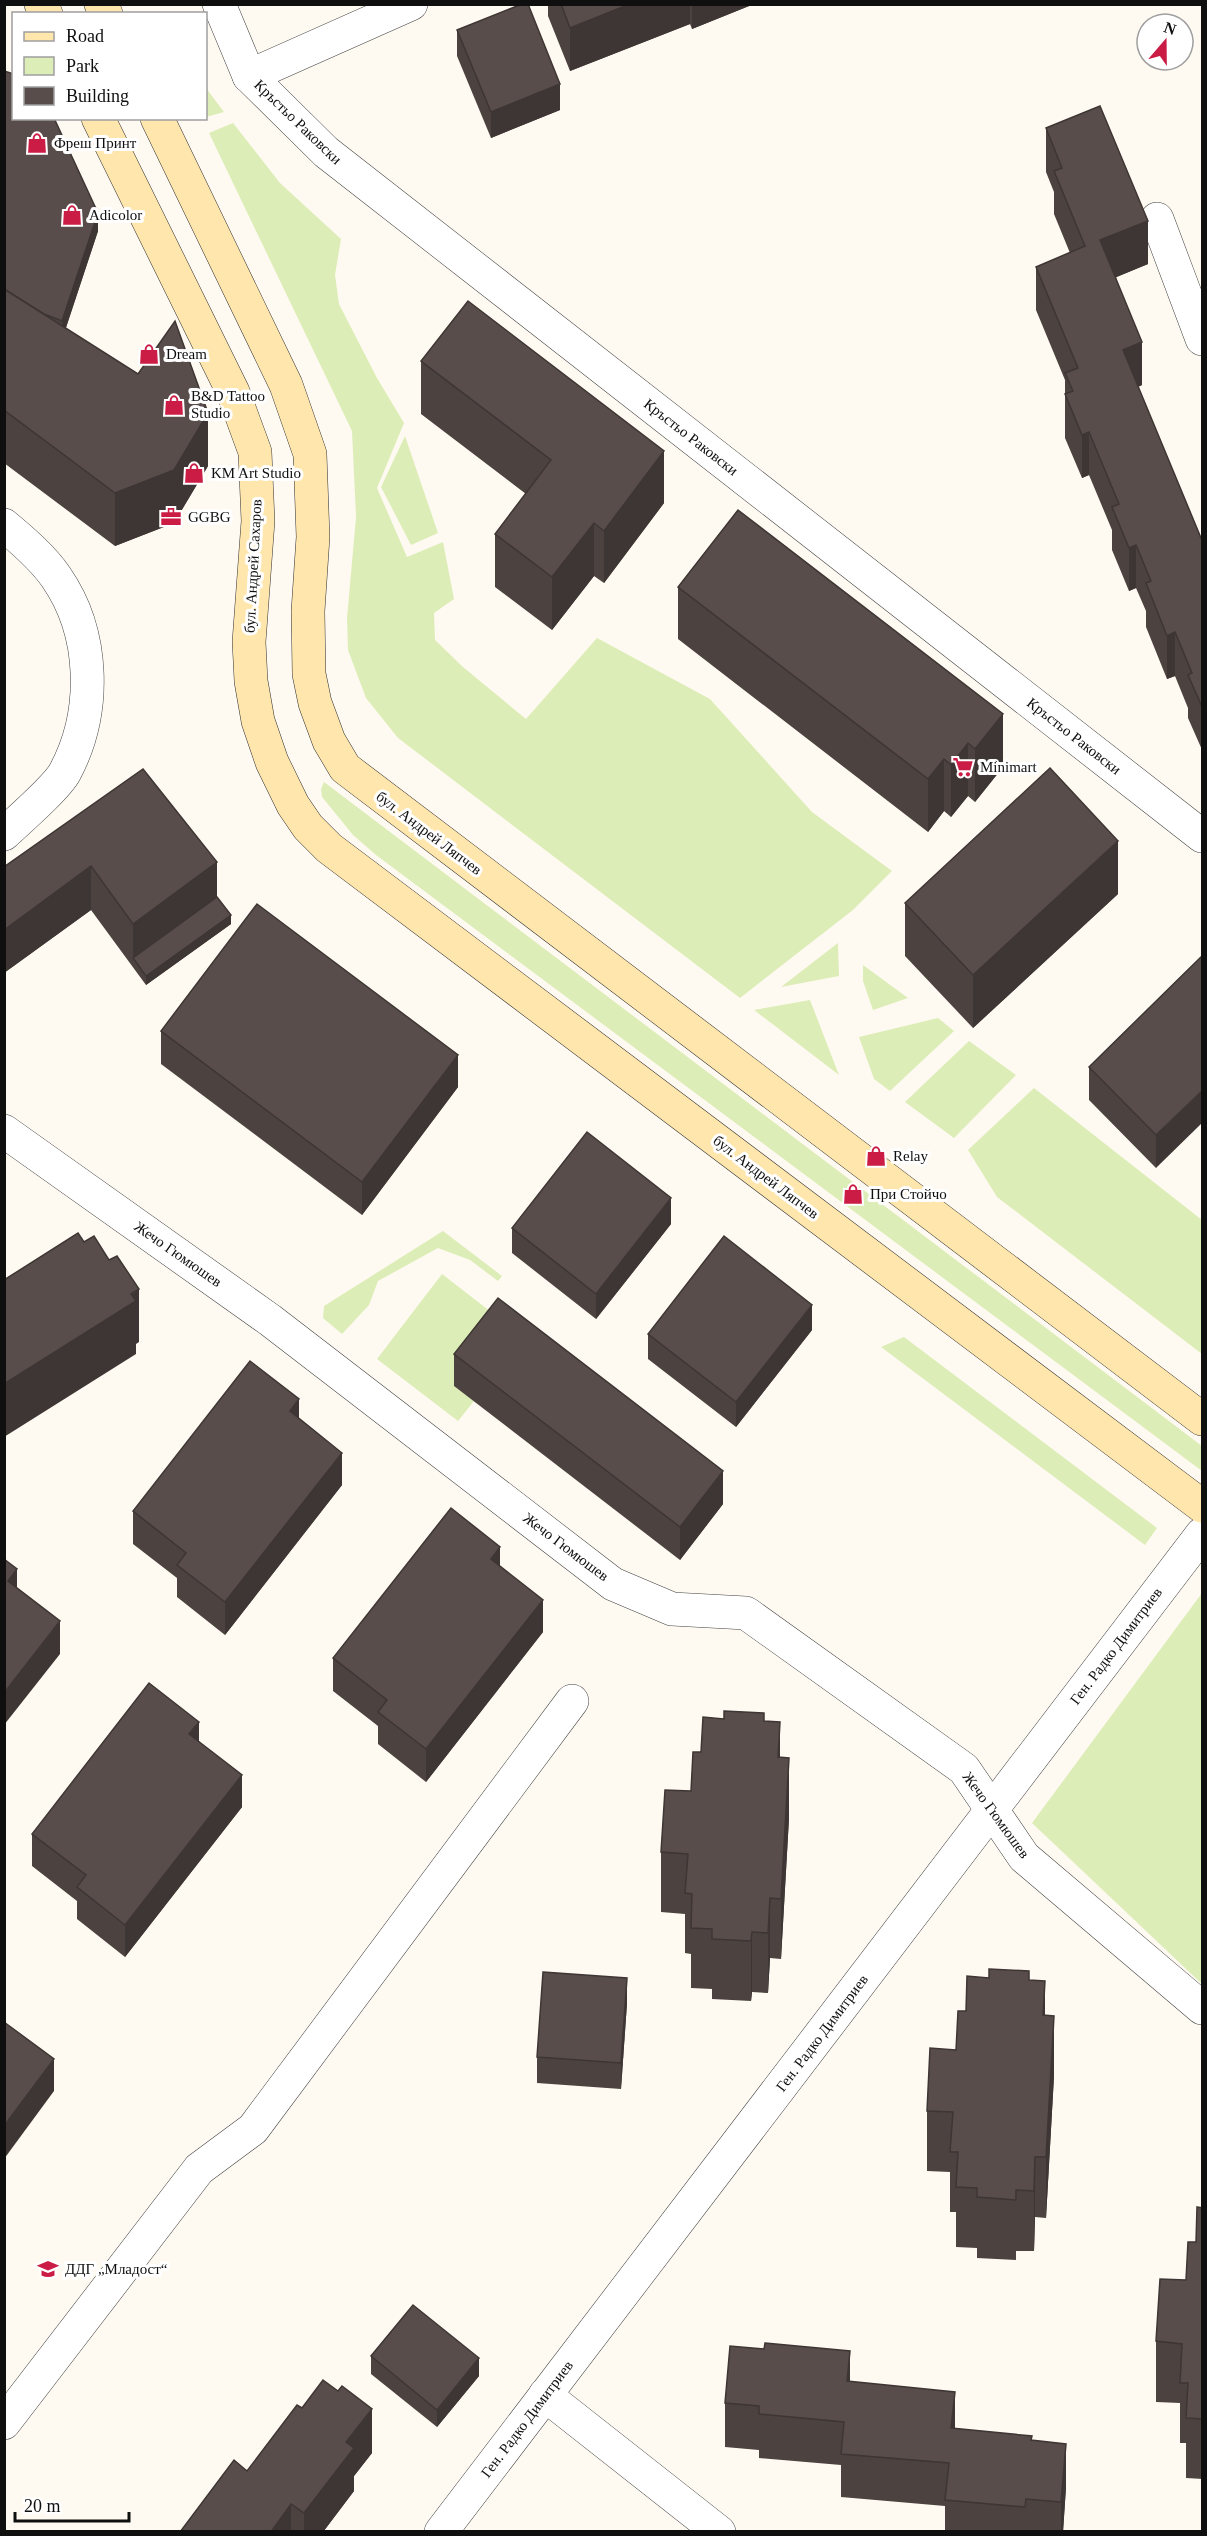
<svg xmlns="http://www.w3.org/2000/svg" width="1207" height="2536" font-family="Georgia,serif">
  <rect width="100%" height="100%" fill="#fffaf1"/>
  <g fill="#ddedb7">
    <path d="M 206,88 L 224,112 L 206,117 Z"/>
    <path d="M 233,123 L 280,183 L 341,239 L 335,275 L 339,304 L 377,378 L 404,423 L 377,488 L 407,557 L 443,542 L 454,599 L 434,613 L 435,640 L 463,667 L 526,719 L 597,638 L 710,699 L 812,812 L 892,871 L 853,910 L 740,998 L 398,738 L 366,698 L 348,650 L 347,618 L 356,517 L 352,431 L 209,133 Z"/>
    <path d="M 405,436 L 438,533 L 411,545 L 381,487 Z"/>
    <path d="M 324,782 L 1202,1446 L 1202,1471 L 376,855 L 353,835 L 322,797 L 321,789 Z"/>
    <path d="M 838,943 L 839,976 L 781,987 Z"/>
    <path d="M 863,965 L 908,998 L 873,1010 L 863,981 Z"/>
    <path d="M 810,1000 L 839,1075 L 754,1010 Z"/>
    <path d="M 938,1018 L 954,1031 L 890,1091 L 874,1079 L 859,1037 Z"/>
    <path d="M 969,1041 L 1016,1075 L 954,1138 L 905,1102 Z"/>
    <path d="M 1034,1088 L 1202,1220 L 1202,1354 L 997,1197 L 968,1150 Z"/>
    <path d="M 443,1231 L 502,1276 L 498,1281 L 470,1260 L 438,1248 L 378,1281 L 369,1305 L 342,1334 L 323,1318 L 324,1306 Z"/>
    <path d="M 442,1274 L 504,1322 L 454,1386 L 474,1401 L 458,1421 L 377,1359 Z"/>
    <path d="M 904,1337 L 1157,1528 L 1145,1545 L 881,1347 Z"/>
    <path d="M 1202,1593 L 1202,1984 L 1032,1823 Z"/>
  </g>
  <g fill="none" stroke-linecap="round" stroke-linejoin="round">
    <g stroke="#424242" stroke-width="34">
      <g id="street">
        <path d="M 219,4 L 249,76 L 326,152 L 1202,836"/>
        <path d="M 249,76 L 411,4"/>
        <path d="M 1157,219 L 1202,339"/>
        <path d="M 4,525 C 22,540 43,558 56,577 C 95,633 97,712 65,772 C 57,787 19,820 4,834"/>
        <path d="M 4,1131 L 270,1320 L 613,1584 L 672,1609 L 746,1613 L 964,1769 L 1024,1857 L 1202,2008"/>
        <path d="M 545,2395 L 719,2532"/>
        <path d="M 4,2423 L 199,2169 L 253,2129 L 572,1701"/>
        <path d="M 441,2532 L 1202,1534"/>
      </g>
    </g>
    <g stroke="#313131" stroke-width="34">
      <g id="secondary">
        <path d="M 41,4 L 46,14"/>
        <path d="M 101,4 L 106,14"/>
        <path d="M 98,118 L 233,392 L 255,452 L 258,521 L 249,642 L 251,681 L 258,721 L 272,762 L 293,805 L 308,827 L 329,848 L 1202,1506"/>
        <path d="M 157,118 L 286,385 L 310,454 L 313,537 L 308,611 L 309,674 L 315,703 L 329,741 L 345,768 L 1202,1419"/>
      </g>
    </g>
    <use href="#street" stroke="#fff" stroke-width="33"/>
    <use href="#secondary" stroke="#ffe6ac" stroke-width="33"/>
  </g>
  <g fill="#4c4240">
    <path d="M 548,4 L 754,4 L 692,29 L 690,24 L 570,71 L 548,16 Z"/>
    <path d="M 457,30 L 560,110 L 491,138 L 457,56 Z"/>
    <path d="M 4,71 L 98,231 L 66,328 L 208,466 L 174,523 L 115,546 L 4,463 Z"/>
    <path d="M 1046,128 L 1148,264 L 1116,277 L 1142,385 L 1138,387 L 1201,538 L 1203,537 L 1203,752 L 1188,718 L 1188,708 L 1175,676 L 1167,679 L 1146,627 L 1146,611 L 1136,588 L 1129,591 L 1112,550 L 1112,530 L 1089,475 L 1082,478 L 1065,438 L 1065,380 L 1036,310 L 1036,267 L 1070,253 L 1054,214 L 1054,192 L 1046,172 Z"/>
    <path d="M 421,361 L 664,503 L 604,583 L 594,576 L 552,630 L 495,587 L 495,534 L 526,494 L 421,414 Z"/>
    <path d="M 738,510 L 1003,767 L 975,802 L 968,796 L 951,817 L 944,811 L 928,832 L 678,639 L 678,587 Z"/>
    <path d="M 143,769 L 217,897 L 231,924 L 146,985 L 91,910 L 4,973 L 4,867 Z"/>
    <path d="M 1118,894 L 973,1028 L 905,956 L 905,903 Z"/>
    <path d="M 1203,955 L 1156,1168 L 1089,1100 L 1089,1067 Z"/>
    <path d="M 161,1031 L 458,1087 L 362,1215 L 161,1064 Z"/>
    <path d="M 671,1224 L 596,1319 L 512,1253 L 512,1228 Z"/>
    <path d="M 812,1330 L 736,1427 L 648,1359 L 648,1334 Z"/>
    <path d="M 454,1354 L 723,1504 L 680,1560 L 454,1386 Z"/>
    <path d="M 299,1419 L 342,1485 L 225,1635 L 177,1597 L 177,1578 L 133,1544 L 133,1511 Z"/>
    <path d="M 500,1566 L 543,1632 L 426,1782 L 378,1744 L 378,1726 L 333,1691 L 333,1658 Z"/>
    <path d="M 764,1721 L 780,1757 L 789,1818 L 781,1959 L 770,1958 L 768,1993 L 752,1992 L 751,2001 L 712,1999 L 712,1989 L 691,1988 L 691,1954 L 685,1953 L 685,1914 L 661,1912 L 661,1852 L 691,1791 L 701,1752 Z"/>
    <path d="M 199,1741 L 242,1807 L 125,1957 L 77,1919 L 77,1901 L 32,1866 L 32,1834 Z"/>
    <path d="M 1029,1980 L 1045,2015 L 1054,2076 L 1046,2218 L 1035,2217 L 1034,2251 L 1016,2251 L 1016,2260 L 977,2258 L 977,2248 L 956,2247 L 956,2212 L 950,2212 L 950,2172 L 927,2171 L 927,2111 L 956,2050 L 966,2011 Z"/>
    <path d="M 627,2003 L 621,2089 L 537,2083 L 537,2057 Z"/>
    <path d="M 1203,2208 L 1203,2479 L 1186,2478 L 1186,2443 L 1180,2443 L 1180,2403 L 1156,2402 L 1156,2341 L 1186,2280 L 1196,2242 Z"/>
    <path d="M 371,2356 L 479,2376 L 437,2427 L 371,2374 Z"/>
    <path d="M 850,2382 L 955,2428 L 1032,2440 L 1066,2487 L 1063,2532 L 945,2532 L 945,2506 L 841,2497 L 841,2465 L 759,2458 L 759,2450 L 725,2447 L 725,2403 Z"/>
    <path d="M 372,2453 L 354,2476 L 354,2491 L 323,2532 L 180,2532 L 247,2471 Z"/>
  </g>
  <g fill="#3e3634">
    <path d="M 630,4 L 690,4 L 690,24 L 570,71 L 570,28 Z"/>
    <path d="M 692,4 L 754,4 L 692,29 Z"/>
    <path d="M 560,84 L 560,110 L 491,138 L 491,112 Z"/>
    <path d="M 98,213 L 98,231 L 62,339 L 62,321 Z"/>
    <path d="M 1148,221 L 1148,264 L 1100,284 L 1100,240 Z"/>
    <path d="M 1142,342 L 1142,385 L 1123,393 L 1123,350 Z"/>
    <path d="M 208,413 L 208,466 L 174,523 L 115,546 L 115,493 Z"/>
    <path d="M 1089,432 L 1089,475 L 1082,478 L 1082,435 Z"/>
    <path d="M 664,451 L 664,503 L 604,583 L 604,531 Z"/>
    <path d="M 594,523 L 594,576 L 552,630 L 552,577 Z"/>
    <path d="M 1136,545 L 1136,588 L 1129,591 L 1129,548 Z"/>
    <path d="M 1175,632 L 1175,676 L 1167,679 L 1167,636 Z"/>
    <path d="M 1003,714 L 1003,767 L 975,802 L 975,749 Z"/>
    <path d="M 968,743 L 968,796 L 951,817 L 951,765 Z"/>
    <path d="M 944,759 L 944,811 L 928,832 L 928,779 Z"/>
    <path d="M 1118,841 L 1118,894 L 973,1028 L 973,975 Z"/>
    <path d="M 217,862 L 217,906 L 133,958 L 133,924 Z"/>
    <path d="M 91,866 L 91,910 L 4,973 L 4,930 Z"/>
    <path d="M 231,915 L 231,924 L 146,985 L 146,976 Z"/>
    <path d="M 458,1055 L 458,1087 L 362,1215 L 362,1182 Z"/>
    <path d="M 1203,1090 L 1203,1122 L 1156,1168 L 1156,1135 Z"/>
    <path d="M 671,1198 L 671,1224 L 596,1319 L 596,1294 Z"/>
    <path d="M 139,1289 L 139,1342 L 136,1344 L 136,1354 L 4,1437 L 4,1384 Z"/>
    <path d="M 812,1305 L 812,1330 L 736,1427 L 736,1402 Z"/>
    <path d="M 299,1399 L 299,1432 L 290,1411 Z"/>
    <path d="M 342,1453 L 342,1485 L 225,1635 L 225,1602 Z"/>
    <path d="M 723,1471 L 723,1504 L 680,1560 L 680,1527 Z"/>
    <path d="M 500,1547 L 500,1580 L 491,1559 Z"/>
    <path d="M 17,1569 L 17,1601 L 8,1581 Z"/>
    <path d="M 543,1600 L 543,1632 L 426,1782 L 426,1749 Z"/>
    <path d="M 60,1621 L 60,1654 L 4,1725 L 4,1693 Z"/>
    <path d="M 199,1722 L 199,1755 L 189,1734 Z"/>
    <path d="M 780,1722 L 780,1782 L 778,1757 Z"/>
    <path d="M 789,1758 L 789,1818 L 781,1959 L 781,1899 Z"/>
    <path d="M 242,1775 L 242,1807 L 125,1957 L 125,1925 Z"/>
    <path d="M 770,1898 L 770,1958 L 768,1993 L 768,1933 Z"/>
    <path d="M 752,1932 L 752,1992 L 751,2001 L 751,1941 Z"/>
    <path d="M 627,1978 L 627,2003 L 621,2089 L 621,2063 Z"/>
    <path d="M 1045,1981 L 1045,2041 L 1043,2015 Z"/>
    <path d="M 1054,2016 L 1054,2076 L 1046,2218 L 1046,2157 Z"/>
    <path d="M 54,2059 L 54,2091 L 4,2159 L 4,2126 Z"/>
    <path d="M 1035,2157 L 1035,2217 L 1034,2251 L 1034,2191 Z"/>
    <path d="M 850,2351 L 850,2394 L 847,2381 Z"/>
    <path d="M 479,2358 L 479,2376 L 437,2427 L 437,2410 Z"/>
    <path d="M 955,2392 L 955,2435 L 951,2428 Z"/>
    <path d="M 372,2409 L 372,2453 L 354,2476 L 354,2491 L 323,2532 L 304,2532 L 304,2513 L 346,2442 Z"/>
    <path d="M 1066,2444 L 1066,2487 L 1063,2532 L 1061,2532 L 1061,2502 Z"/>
    <path d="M 291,2504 L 291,2532 L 271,2532 Z"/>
  </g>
  <g fill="#584d4a" stroke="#3e3634" stroke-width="1.5">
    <path d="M 522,4 L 528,4 L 560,84 L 491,112 L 457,30 Z"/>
    <path d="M 561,4 L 630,4 L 570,28 Z"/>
    <path d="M 4,71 L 14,74 L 14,118 L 54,118 L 98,213 L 62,321 L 44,314 L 4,289 Z"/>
    <path d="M 1100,106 L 1148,221 L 1100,240 L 1142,342 L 1123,350 L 1201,538 L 1203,537 L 1203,709 L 1188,675 L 1192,673 L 1175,632 L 1167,636 L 1146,583 L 1151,581 L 1136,545 L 1129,548 L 1112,507 L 1119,504 L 1089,432 L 1082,435 L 1065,394 L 1073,391 L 1065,373 L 1078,368 L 1036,267 L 1085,246 L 1054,171 L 1062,168 L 1046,128 Z"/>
    <path d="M 4,289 L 138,374 L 175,321 L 208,413 L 174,470 L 115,493 L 4,410 Z"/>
    <path d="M 468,301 L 664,451 L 604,531 L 594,523 L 552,577 L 495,534 L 551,460 L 421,361 Z"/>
    <path d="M 738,510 L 1003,714 L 975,749 L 968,743 L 951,765 L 944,759 L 928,779 L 678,587 Z"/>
    <path d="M 1050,768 L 1118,841 L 973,975 L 905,903 Z"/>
    <path d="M 143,769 L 217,862 L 133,924 L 91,866 L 4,930 L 4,867 Z"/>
    <path d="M 217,897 L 231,915 L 146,976 L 133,958 Z"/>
    <path d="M 257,904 L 458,1055 L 362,1182 L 161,1031 Z"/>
    <path d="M 1203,955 L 1203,1090 L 1156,1135 L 1089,1067 Z"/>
    <path d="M 587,1132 L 671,1198 L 596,1294 L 512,1228 Z"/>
    <path d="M 78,1233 L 84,1242 L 94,1236 L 109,1260 L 117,1256 L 139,1289 L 131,1294 L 136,1301 L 4,1384 L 4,1280 Z"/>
    <path d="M 724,1236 L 812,1305 L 736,1402 L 648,1334 Z"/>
    <path d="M 498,1298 L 723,1471 L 680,1527 L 454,1354 Z"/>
    <path d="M 250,1361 L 299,1399 L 290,1411 L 342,1453 L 225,1602 L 177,1565 L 186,1553 L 133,1511 Z"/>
    <path d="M 451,1508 L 500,1547 L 491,1559 L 543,1600 L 426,1749 L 378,1712 L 387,1700 L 333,1658 Z"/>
    <path d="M 4,1559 L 17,1569 L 8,1581 L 60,1621 L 4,1693 Z"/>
    <path d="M 149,1683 L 199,1722 L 189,1734 L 242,1775 L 125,1925 L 77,1887 L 86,1875 L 32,1834 Z"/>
    <path d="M 724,1711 L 764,1713 L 764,1721 L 780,1722 L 778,1757 L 789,1758 L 781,1899 L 770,1898 L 768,1933 L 752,1932 L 751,1941 L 712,1939 L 712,1929 L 691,1928 L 692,1894 L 685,1893 L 688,1854 L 661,1852 L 665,1790 L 691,1791 L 693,1752 L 701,1752 L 703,1717 L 724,1719 Z"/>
    <path d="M 989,1969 L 1029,1971 L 1029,1980 L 1045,1981 L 1043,2015 L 1054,2016 L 1046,2157 L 1035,2157 L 1034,2191 L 1016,2190 L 1016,2200 L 977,2197 L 977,2188 L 956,2187 L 958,2152 L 950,2152 L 953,2112 L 927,2111 L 930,2048 L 956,2050 L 958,2011 L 966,2011 L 967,1976 L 989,1978 Z"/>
    <path d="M 543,1972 L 627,1978 L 621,2063 L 537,2057 Z"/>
    <path d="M 4,2022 L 54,2059 L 4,2126 Z"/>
    <path d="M 1197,2207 L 1203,2208 L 1203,2419 L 1186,2418 L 1188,2383 L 1180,2383 L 1182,2344 L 1156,2341 L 1160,2279 L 1186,2280 L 1188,2242 L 1196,2242 Z"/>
    <path d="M 413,2305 L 479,2358 L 437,2410 L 371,2356 Z"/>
    <path d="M 765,2343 L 850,2351 L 847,2381 L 955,2392 L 951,2428 L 1032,2436 L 1031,2440 L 1066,2444 L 1061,2502 L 1026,2499 L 1025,2507 L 945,2500 L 949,2463 L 841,2454 L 844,2422 L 759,2414 L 759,2406 L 725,2403 L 730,2346 L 764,2349 Z"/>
    <path d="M 323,2380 L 338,2391 L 342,2386 L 372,2409 L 346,2442 L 354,2448 L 304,2513 L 291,2504 L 271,2532 L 180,2532 L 234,2460 L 247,2471 L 297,2405 L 302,2408 Z"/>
  </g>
  <defs>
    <g id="shop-bare" transform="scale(1.62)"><path d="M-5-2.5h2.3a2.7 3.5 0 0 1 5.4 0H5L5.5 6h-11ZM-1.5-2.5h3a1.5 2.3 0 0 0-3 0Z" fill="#ca1c44" stroke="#fff" stroke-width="2.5" paint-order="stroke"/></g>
    <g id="office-bare" transform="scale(1.62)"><path d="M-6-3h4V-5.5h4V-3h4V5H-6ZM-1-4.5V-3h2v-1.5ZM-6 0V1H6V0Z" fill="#ca1c44" stroke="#fff" stroke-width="2.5" paint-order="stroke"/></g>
    <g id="supermarket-bare" transform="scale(1.62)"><path d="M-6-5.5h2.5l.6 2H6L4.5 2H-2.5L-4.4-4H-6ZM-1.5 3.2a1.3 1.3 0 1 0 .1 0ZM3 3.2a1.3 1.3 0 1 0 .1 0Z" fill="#ca1c44" stroke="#fff" stroke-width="2.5" paint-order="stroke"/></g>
    <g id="school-bare" transform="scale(1.62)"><path d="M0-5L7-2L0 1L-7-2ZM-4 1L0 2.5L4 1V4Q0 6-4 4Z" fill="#ca1c44" stroke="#fff" stroke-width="2.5" paint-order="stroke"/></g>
  </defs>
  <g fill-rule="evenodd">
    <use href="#shop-bare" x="37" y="143"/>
    <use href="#shop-bare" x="72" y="215"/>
    <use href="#shop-bare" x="149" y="354"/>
    <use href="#shop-bare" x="174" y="405"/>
    <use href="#shop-bare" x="194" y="473"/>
    <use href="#office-bare" x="171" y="517"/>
    <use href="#supermarket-bare" x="963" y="767"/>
    <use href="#shop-bare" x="876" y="1156"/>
    <use href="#shop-bare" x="853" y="1194"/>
    <use href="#school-bare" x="48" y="2269"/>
  </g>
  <g text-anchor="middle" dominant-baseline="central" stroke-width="6" stroke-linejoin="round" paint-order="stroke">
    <g font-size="15" fill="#0f0f0f" stroke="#fff">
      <text transform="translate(298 122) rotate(44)">Кръстьо Раковски</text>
      <text transform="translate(691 437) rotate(38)">Кръстьо Раковски</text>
      <text transform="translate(253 566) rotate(-87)">бул. Андрей Сахаров</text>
      <text transform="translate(1074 736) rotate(38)">Кръстьо Раковски</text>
      <text transform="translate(429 833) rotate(37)">бул. Андрей Ляпчев</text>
      <text transform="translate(766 1177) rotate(37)">бул. Андрей Ляпчев</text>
      <text transform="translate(178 1254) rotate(35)">Жечо Гюмюшев</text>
      <text transform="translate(566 1547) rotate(37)">Жечо Гюмюшев</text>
      <text transform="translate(1116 1646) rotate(-53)">Ген. Радко Димитриев</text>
      <text transform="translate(996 1815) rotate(54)">Жечо Гюмюшев</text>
      <text transform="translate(822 2033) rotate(-53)">Ген. Радко Димитриев</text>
      <text transform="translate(527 2419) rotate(-53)">Ген. Радко Димитриев</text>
    </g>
    <g font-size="15" fill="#0f0f0f" stroke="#fff" text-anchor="start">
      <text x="54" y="143">Фреш Принт</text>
      <text x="89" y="215">Adicolor</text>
      <text x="166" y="354">Dream</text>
      <text x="191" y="396">B&amp;D Tattoo<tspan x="191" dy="17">Studio</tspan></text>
      <text x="211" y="473">KM Art Studio</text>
      <text x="188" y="517">GGBG</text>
      <text x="980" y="767">Minimart</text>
      <text x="893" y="1156">Relay</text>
      <text x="870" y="1194">При Стойчо</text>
      <text x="65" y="2269">ДДГ „Младост“</text>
    </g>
  </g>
  <rect width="1207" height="2536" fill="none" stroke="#0f0f0f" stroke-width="12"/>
  <rect x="12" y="12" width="195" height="108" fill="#ffffff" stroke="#9f9f9f" stroke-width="1.5"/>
  <rect x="24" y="32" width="30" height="9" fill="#ffe6ac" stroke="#9f9f9f" stroke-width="1.5"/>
  <text x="66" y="42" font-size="18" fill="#0f0f0f">Road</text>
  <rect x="24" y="57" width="30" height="18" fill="#ddedb7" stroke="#9f9f9f" stroke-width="1.5"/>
  <text x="66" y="72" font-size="18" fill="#0f0f0f">Park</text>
  <rect x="24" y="87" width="30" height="18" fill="#584d4a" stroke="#9f9f9f" stroke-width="1.5"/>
  <text x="66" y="102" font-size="18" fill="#0f0f0f">Building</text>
  <g transform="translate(1165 42) rotate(20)"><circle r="28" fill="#ffffff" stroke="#9f9f9f" stroke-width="1.5"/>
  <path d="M0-4.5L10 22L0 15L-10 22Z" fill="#ca1c44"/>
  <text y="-9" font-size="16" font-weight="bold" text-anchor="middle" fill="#0f0f0f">N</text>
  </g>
  <path d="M15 2512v9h114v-9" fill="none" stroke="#0f0f0f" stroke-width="3"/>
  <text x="24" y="2512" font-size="18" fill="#0f0f0f" stroke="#ffffff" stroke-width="4.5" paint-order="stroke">20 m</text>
</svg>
